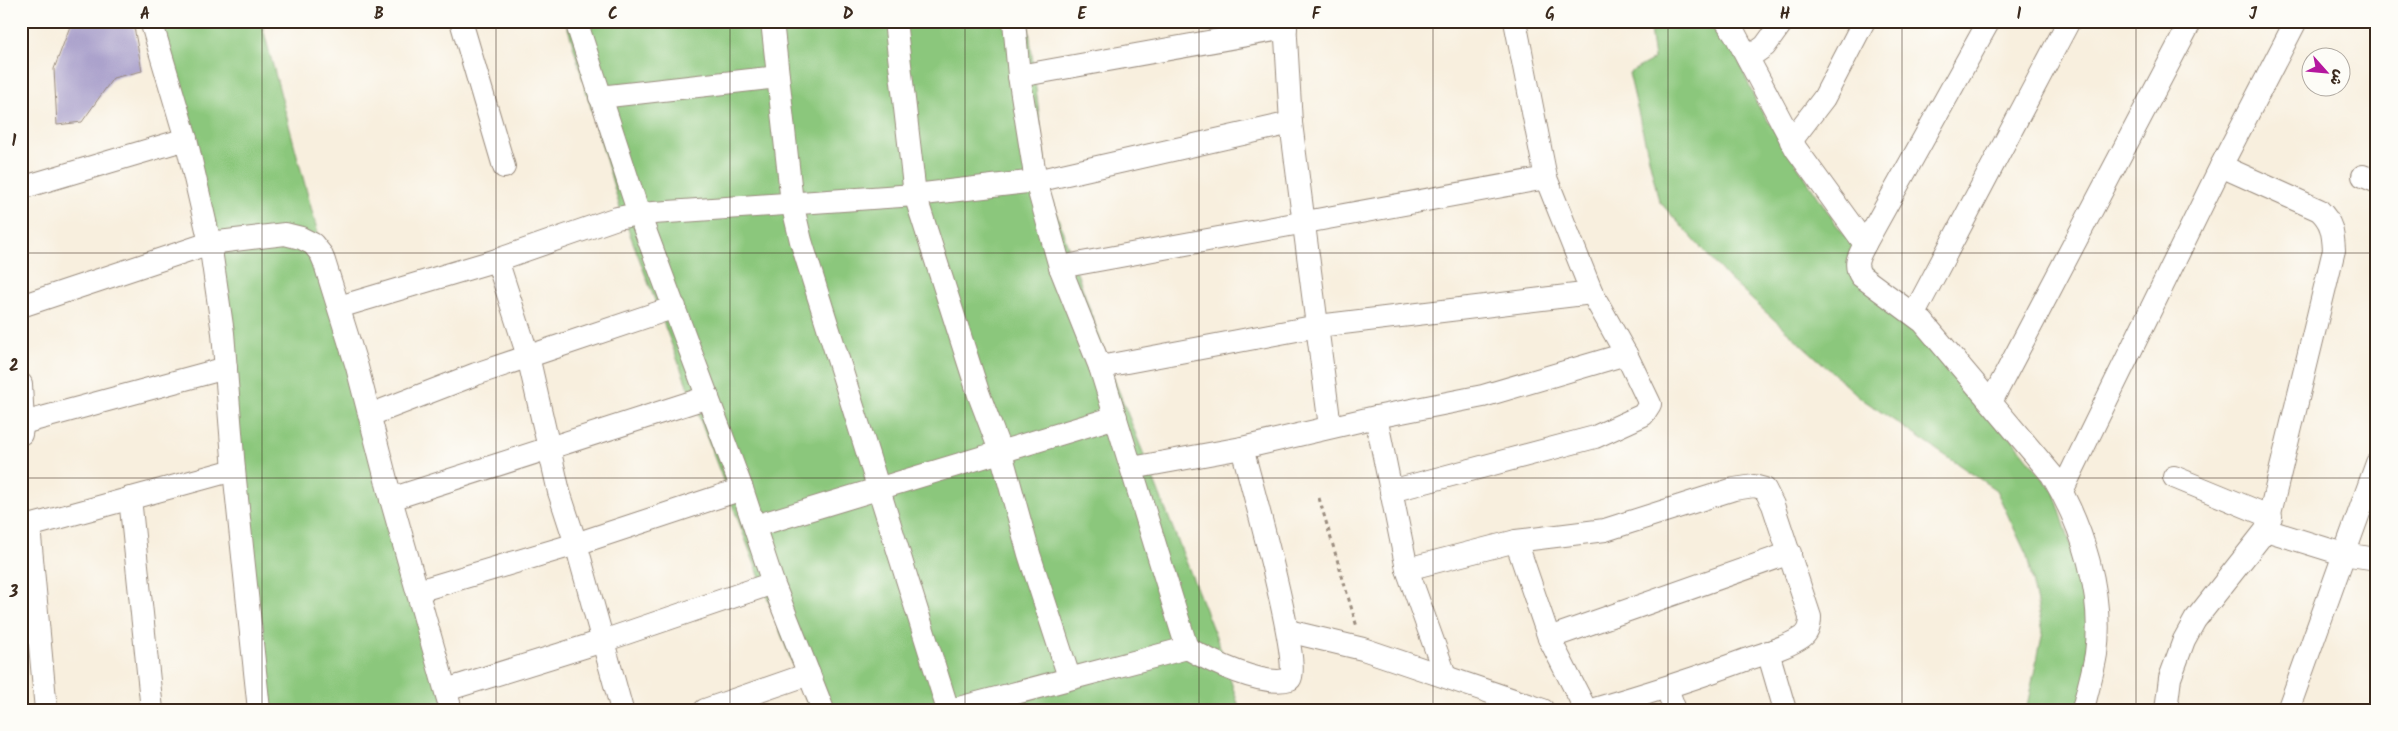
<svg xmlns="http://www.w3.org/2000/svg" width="2398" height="731" font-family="Kalam,'Playpen Sans Arabic',sans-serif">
  <rect width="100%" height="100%" fill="#fdfcf7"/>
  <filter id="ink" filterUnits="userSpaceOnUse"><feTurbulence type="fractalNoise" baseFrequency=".02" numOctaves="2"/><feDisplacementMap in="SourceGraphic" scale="10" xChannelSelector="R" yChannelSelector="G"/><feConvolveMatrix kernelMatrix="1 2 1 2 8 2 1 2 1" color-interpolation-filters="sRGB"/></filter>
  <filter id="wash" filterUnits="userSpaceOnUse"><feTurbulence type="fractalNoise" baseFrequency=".0096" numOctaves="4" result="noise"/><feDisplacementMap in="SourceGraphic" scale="20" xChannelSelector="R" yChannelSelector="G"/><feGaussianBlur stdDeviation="1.12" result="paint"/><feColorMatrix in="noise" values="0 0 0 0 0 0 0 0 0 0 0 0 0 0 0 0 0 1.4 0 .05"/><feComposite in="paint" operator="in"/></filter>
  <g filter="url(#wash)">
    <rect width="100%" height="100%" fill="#f8efde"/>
    <g fill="#8bc77c" stroke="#63784d">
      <path d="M 154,21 L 261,21 L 446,710 L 262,710 L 220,254 Z"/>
      <path d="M 566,21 L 1028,21 L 1048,189 L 1114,379 L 1221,650 L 1240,710 L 810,710 L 620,208 Z"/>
      <path d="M 1649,21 L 1722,21 L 1757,104 L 1836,224 L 1979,396 L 2054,492 L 2089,602 L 2087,710 L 2026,710 L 2043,632 L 2027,556 L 1996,490 L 1862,399 L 1729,279 L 1659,201 L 1629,73 L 1654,59 Z"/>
    </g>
    <g id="blocks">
      <path fill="#aba2cc" d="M 72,21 L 133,21 L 142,71 L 113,78 L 82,122 L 57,125 L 54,69 Z"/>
    </g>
  </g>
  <g filter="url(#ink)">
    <use href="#blocks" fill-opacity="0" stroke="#9a8c7e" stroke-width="1"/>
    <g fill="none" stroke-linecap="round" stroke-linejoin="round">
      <g stroke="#9a8c7e" stroke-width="24">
        <g id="street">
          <path d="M 151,21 L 186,139 L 210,243 L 223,333 L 234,470 L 259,710"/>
          <path d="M 461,21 L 504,167"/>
          <path d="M 576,21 L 639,214 L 742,489 L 773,583 L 823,710"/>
          <path d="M 772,21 L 792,203 L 801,241 L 948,710"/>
          <path d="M 895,21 L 915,195 L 979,395 L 1001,453 L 1029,554 L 1069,677"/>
          <path d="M 1014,21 L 1019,76 L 1036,181 L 1060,267 L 1100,367 L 1187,648"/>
          <path d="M 1285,21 L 1291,123 L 1330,427"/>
          <path d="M 1726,21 L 1735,34 L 1796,149 L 1865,244"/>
          <path d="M 1989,21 L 1865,244 C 1859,256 1853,264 1861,276 L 1923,322 L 2052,475 C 2083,527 2104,593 2096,654 C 2093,673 2087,691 2083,710"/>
          <path d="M 1748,58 L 1765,46 L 1783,21"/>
          <path d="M 1019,76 L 1286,28"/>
          <path d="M 600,97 L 778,77"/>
          <path d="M 1791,141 L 1824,98 L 1864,21"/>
          <path d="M 2363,176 L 2377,182"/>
          <path d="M 21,188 L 186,139"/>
          <path d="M 497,260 L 528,356 L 559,492 L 576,544 L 622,710"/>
          <path d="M 1060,267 L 1546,178"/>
          <path d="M 21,306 L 210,243 L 285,234 L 301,238 L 313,244 L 321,254 L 324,261 L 357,367 L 391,499 L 451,710"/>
          <path d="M 339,307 L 497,260 L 617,218 L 639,214 L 915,195 L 1036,181 L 1291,123"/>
          <path d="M 1914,314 L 2069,21"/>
          <path d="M 1100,367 L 1318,326 L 1592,293"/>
          <path d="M 21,384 L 23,423 L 21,434"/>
          <path d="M 1991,402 L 2191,21"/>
          <path d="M 370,415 L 476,374 L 675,307"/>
          <path d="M 1376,417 L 1407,569 L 1445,675"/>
          <path d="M 23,423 L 226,368"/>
          <path d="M 1132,468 L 1242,448 L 1376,417 L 1483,396 L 1626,354"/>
          <path d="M 2174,477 L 2271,517"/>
          <path d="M 1391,491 L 1595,437 L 1643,415 L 1650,404 L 1626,354 L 1592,293 L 1546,178 L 1515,21"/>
          <path d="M 2062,491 L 2221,166 L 2296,21"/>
          <path d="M 130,498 L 152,710"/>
          <path d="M 391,499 L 708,397"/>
          <path d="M 21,525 L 29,526 L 234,470"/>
          <path d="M 29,526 L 46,710"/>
          <path d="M 755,526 L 1116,417"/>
          <path d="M 2266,530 L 2343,554 L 2377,559"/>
          <path d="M 1516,541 L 1549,638 L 1586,710"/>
          <path d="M 1407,569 L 1516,541 L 1605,530 L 1734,489 L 1754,486 L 1765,489 L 1773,505 L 1810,617 C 1810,625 1809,632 1802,637 C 1786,648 1763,654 1745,660 C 1694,679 1643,695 1591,710"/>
          <path d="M 418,591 L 576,544 L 742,489"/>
          <path d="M 1288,631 L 1363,649 L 1543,710"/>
          <path d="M 1549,638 L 1790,553"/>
          <path d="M 1768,652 L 1785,710"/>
          <path d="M 1667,689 L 1675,710"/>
          <path d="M 446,690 L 603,641 L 773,583"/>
          <path d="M 705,710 L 809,674"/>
          <path d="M 951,710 L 1187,648 C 1210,661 1264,688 1290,679 C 1302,663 1250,479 1242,448"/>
          <path d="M 2166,710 L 2170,678 L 2184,640 L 2195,620 L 2266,530 L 2334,250 C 2333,233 2332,222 2319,210 L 2221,166"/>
          <path d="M 2288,710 L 2377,463"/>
        </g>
      </g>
      <path stroke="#9a8c7e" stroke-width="3" stroke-dasharray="4 4" stroke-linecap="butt" d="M 1319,498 L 1357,627"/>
      <use href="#street" stroke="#fff" stroke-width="22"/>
    </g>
  </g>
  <path fill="none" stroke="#3b2a1e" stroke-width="1" stroke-opacity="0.55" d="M 262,21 L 262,710M 496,21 L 496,710M 730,21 L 730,710M 965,21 L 965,710M 1199,21 L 1199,710M 1433,21 L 1433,710M 1668,21 L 1668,710M 1902,21 L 1902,710M 2136,21 L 2136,710M 21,253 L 2377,253M 21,478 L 2377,478"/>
  <rect width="2398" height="731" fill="none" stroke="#fdfcf7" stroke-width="55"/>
  <g transform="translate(2326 72) rotate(117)"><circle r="24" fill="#fdfcf7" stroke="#afa8a0"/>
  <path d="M0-4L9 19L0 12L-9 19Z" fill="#b5179e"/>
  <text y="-8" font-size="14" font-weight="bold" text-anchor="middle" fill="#3b2a1e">ش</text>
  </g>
  <rect x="28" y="28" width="2342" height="676" fill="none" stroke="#3b2a1e" stroke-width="2"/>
  <g font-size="16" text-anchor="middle" font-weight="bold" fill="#3b2a1e">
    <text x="145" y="19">A</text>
    <text x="379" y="19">B</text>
    <text x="613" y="19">C</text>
    <text x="848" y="19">D</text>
    <text x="1082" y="19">E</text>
    <text x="1316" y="19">F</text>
    <text x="1550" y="19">G</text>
    <text x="1785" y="19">H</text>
    <text x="2019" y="19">I</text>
    <text x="2253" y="19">J</text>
    <text x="14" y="146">1</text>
    <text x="14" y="371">2</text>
    <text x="14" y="597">3</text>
  </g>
</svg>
